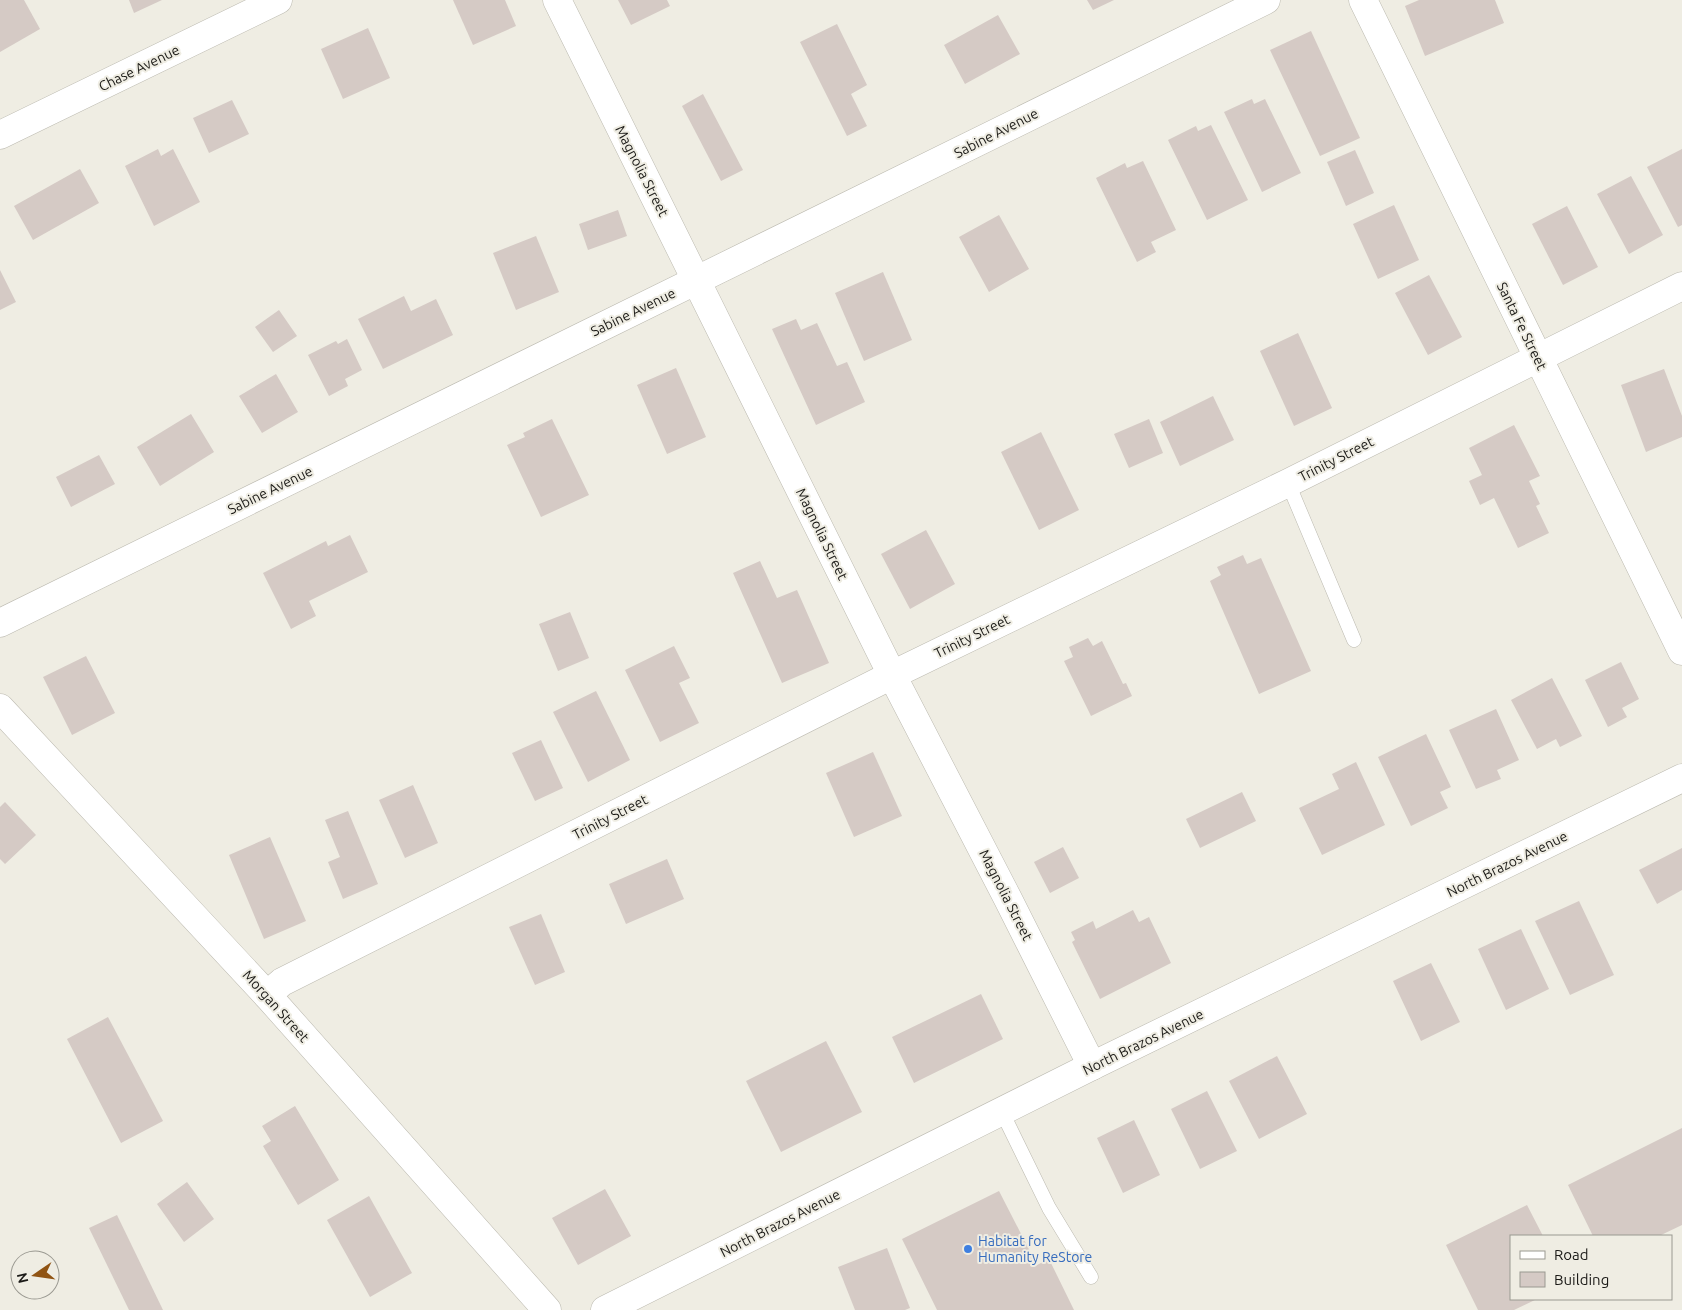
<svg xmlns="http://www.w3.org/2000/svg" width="1682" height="1310" font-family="Ubuntu,sans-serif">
  <rect width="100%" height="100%" fill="#efede3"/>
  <g fill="#d5cac5">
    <path d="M 0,0 L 24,0 L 40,29 L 0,52 Z"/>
    <path d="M 129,0 L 162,0 L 134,13 Z"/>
    <path d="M 453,0 L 505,0 L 516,26 L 473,45 Z"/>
    <path d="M 618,0 L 667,0 L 670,6 L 631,25 Z"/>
    <path d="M 1087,0 L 1114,0 L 1093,10 Z"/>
    <path d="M 1419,0 L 1495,0 L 1504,23 L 1425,56 L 1405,6 Z"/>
    <path d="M 998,15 L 1020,54 L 965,84 L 944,45 Z"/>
    <path d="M 837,24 L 867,85 L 851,94 L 867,126 L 847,136 L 800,42 Z"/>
    <path d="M 368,28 L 390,78 L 343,99 L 321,49 Z"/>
    <path d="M 1311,31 L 1360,138 L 1320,156 L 1270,50 Z"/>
    <path d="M 703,94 L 743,170 L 721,181 L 682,106 Z"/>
    <path d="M 1252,99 L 1254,104 L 1265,99 L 1301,173 L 1262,192 L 1224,112 Z"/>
    <path d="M 232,100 L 249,134 L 209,153 L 193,118 Z"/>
    <path d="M 1211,125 L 1248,200 L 1207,220 L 1168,140 L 1196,126 L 1198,131 Z"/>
    <path d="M 158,149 L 161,156 L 173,149 L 200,202 L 154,226 L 125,166 Z"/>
    <path d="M 1682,149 L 1682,225 L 1678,227 L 1647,167 Z"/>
    <path d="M 1355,150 L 1374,193 L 1346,206 L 1327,162 Z"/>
    <path d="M 1143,161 L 1176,230 L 1151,242 L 1156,252 L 1137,262 L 1096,178 L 1125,163 L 1127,168 Z"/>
    <path d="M 80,169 L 99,203 L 33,240 L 14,206 Z"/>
    <path d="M 1631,176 L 1663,235 L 1629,254 L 1597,194 Z"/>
    <path d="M 1394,205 L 1419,260 L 1378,279 L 1353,224 Z"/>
    <path d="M 1567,206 L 1598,267 L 1563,285 L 1532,224 Z"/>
    <path d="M 618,210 L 627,236 L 588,250 L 579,224 Z"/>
    <path d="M 999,215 L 1029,269 L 989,292 L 959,237 Z"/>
    <path d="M 536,236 L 559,292 L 516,310 L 493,253 Z"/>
    <path d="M 0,270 L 16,302 L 0,310 Z"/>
    <path d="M 883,272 L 912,340 L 864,361 L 835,293 Z"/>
    <path d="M 1429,275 L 1462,337 L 1428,355 L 1395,293 Z"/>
    <path d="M 404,296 L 411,311 L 436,299 L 453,335 L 383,369 L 358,319 Z"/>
    <path d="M 279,310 L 297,336 L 273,352 L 255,327 Z"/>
    <path d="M 796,319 L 801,330 L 817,323 L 837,366 L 847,362 L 865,402 L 816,425 L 772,329 Z"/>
    <path d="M 1298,333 L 1332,408 L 1294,426 L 1260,351 Z"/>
    <path d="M 347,339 L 362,370 L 345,379 L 348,386 L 329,396 L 308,355 L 336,341 L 338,344 Z"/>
    <path d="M 676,368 L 706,437 L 667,454 L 637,385 Z"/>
    <path d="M 1664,369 L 1682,416 L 1682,437 L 1646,452 L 1621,385 Z"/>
    <path d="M 276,374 L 298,412 L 262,433 L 239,396 Z"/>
    <path d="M 1213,396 L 1234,440 L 1180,466 L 1160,422 Z"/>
    <path d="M 191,414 L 214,452 L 160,486 L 137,447 Z"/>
    <path d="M 552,419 L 589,495 L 541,517 L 507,445 L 525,437 L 523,433 Z"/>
    <path d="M 1149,419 L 1163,453 L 1129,468 L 1114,434 Z"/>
    <path d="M 1514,425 L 1540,476 L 1529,481 L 1540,504 L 1536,506 L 1549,533 L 1518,548 L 1494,498 L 1480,505 L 1469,481 L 1482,475 L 1469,448 Z"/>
    <path d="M 1041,432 L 1079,510 L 1039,530 L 1001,452 Z"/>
    <path d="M 99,455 L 115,484 L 71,507 L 56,477 Z"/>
    <path d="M 926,530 L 955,584 L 910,609 L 881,554 Z"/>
    <path d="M 350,535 L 368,572 L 309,601 L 316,616 L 291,629 L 263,573 L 326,541 L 328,546 Z"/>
    <path d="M 1243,555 L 1247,564 L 1261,558 L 1311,671 L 1259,694 L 1210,581 L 1221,575 L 1217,567 Z"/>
    <path d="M 760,561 L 777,598 L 797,590 L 829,663 L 782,683 L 733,573 Z"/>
    <path d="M 570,612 L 589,658 L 558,671 L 539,624 Z"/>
    <path d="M 1088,638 L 1093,646 L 1102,641 L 1123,684 L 1126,683 L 1132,696 L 1091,716 L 1064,661 L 1073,657 L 1069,647 Z"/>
    <path d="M 674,646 L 690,678 L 679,683 L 699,723 L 660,742 L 625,670 Z"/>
    <path d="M 86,656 L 115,713 L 72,735 L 43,677 Z"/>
    <path d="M 1621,662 L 1639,699 L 1622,708 L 1627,717 L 1608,727 L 1585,680 Z"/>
    <path d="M 1552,678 L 1582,736 L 1560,747 L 1556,739 L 1537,749 L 1511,700 Z"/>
    <path d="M 596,691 L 630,760 L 588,782 L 553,712 Z"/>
    <path d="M 1496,709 L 1519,760 L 1497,770 L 1501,779 L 1476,789 L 1449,730 Z"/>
    <path d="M 1426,734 L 1451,787 L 1440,792 L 1448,808 L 1411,826 L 1378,757 Z"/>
    <path d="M 541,740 L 563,788 L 535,801 L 512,753 Z"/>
    <path d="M 873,752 L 902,816 L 854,837 L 826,773 Z"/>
    <path d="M 1356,762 L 1385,825 L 1322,855 L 1299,808 L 1339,789 L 1332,774 Z"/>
    <path d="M 413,785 L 438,843 L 405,858 L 379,800 Z"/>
    <path d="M 1242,792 L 1256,821 L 1200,848 L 1186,819 Z"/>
    <path d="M 5,802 L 36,835 L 5,864 L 0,859 L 0,807 Z"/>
    <path d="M 348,811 L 378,884 L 343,899 L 328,862 L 340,857 L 325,820 Z"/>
    <path d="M 270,837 L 306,921 L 264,939 L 229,855 Z"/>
    <path d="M 1063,847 L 1079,878 L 1050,893 L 1034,862 Z"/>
    <path d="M 1682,848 L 1682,890 L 1657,904 L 1639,870 Z"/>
    <path d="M 667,859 L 684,899 L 626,924 L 609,884 Z"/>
    <path d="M 1579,901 L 1614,975 L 1570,995 L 1535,921 Z"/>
    <path d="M 1133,910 L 1139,922 L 1149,917 L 1171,963 L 1100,999 L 1072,942 L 1075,940 L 1071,932 L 1093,921 L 1096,929 Z"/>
    <path d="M 541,914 L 565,972 L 535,985 L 509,927 Z"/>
    <path d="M 1521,929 L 1549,989 L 1506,1010 L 1478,949 Z"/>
    <path d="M 1431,963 L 1460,1022 L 1421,1041 L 1393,981 Z"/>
    <path d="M 981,994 L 1003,1039 L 914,1083 L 892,1037 Z"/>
    <path d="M 108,1017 L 163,1121 L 121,1143 L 67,1039 Z"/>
    <path d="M 826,1041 L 862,1112 L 781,1152 L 746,1081 Z"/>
    <path d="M 1277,1056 L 1307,1114 L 1259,1139 L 1229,1081 Z"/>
    <path d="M 1207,1091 L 1237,1151 L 1200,1169 L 1171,1109 Z"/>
    <path d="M 295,1106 L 339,1180 L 298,1205 L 263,1146 L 271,1141 L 262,1126 Z"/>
    <path d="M 1134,1120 L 1160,1175 L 1123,1193 L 1097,1138 Z"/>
    <path d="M 1682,1128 L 1682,1225 L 1659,1236 L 1593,1236 L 1568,1185 Z"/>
    <path d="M 187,1182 L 214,1219 L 184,1242 L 157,1204 Z"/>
    <path d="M 605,1189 L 631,1236 L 578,1265 L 552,1218 Z"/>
    <path d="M 999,1191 L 1037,1265 L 1049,1259 L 1074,1310 L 937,1310 L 902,1239 Z"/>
    <path d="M 369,1196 L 412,1273 L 370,1297 L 327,1220 Z"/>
    <path d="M 1527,1205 L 1543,1236 L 1511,1236 L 1511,1299 L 1537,1299 L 1514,1310 L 1478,1310 L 1446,1245 Z"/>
    <path d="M 117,1215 L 163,1310 L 129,1310 L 89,1228 Z"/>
    <path d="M 887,1248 L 910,1308 L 905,1310 L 855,1310 L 838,1267 Z"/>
  </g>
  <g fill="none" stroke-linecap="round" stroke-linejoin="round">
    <g stroke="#bcbab0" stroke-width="15">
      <g id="lane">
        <path d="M 1288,483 L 1354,640"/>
        <path d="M 1002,1112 L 1049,1208 L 1091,1277"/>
      </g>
    </g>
    <g stroke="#bcbab0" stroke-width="29">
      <g id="street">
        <path d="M 557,0 L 892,675 L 1008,899 L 1092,1066"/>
        <path d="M 1363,0 L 1682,651"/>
        <path d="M 0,135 L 278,0"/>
        <path d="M 0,623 L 1266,0"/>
        <path d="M 267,995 L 547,1310"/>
        <path d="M 605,1310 L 1092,1066 L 1682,778"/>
      </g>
    </g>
    <g stroke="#bcbab0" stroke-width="29">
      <path id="secondary" d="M 0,708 L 267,995 L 282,982 L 892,675 L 1288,483 L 1682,286"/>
    </g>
    <use href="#lane" stroke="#fff" stroke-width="14"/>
    <use href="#street" stroke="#fff" stroke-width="28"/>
    <use href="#secondary" stroke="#fff" stroke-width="28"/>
  </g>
  <circle fill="#3f7fe0" stroke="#efede3" stroke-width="2" cx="968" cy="1249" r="5"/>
  <g text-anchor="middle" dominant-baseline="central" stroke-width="4" stroke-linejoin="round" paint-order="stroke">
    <g font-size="14" fill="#1b1a17" stroke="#efede3">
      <text transform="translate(139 68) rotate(-26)">Chase Avenue</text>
      <text transform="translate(996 133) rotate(-27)">Sabine Avenue</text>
      <text transform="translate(642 171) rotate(63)">Magnolia Street</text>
      <text transform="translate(633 312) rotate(-26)">Sabine Avenue</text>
      <text transform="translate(1522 326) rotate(64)">Santa Fe Street</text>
      <text transform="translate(1336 459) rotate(-27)">Trinity Street</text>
      <text transform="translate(270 490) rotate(-26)">Sabine Avenue</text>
      <text transform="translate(822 534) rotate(64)">Magnolia Street</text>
      <text transform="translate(972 636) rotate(-26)">Trinity Street</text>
      <text transform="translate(610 817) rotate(-27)">Trinity Street</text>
      <text transform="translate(1507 864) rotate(-26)">North Brazos Avenue</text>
      <text transform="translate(1006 895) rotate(63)">Magnolia Street</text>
      <text transform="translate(276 1006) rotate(48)">Morgan Street</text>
      <text transform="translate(1143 1042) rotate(-26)">North Brazos Avenue</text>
      <text transform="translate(780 1223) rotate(-27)">North Brazos Avenue</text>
    </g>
    <g font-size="14" fill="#366cbe" stroke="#efede3" text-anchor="start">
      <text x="978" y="1241">Habitat for<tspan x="978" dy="16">Humanity ReStore</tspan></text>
    </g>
  </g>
  <rect x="1510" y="1235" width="162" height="65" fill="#efede3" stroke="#9a9991"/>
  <rect x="1520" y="1251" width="25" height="8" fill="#ffffff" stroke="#9a9991"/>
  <text x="1554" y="1260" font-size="15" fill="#1b1a17">Road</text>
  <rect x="1520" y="1272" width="25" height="15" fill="#d5cac5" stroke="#9a9991"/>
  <text x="1554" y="1285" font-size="15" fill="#1b1a17">Building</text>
  <g transform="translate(35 1275) rotate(257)"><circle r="24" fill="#efede3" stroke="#9a9991"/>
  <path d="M0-4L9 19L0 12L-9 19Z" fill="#905413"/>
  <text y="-8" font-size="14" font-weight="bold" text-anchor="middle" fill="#1b1a17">N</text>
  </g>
</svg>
